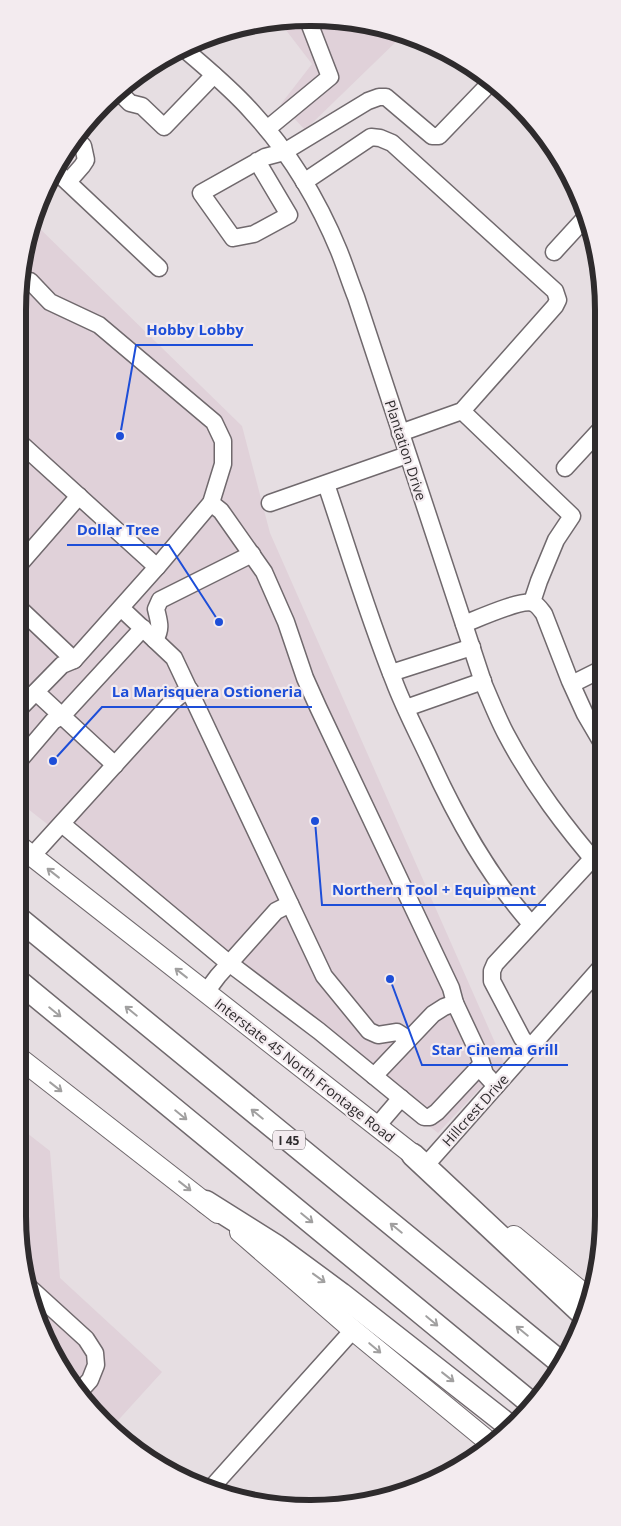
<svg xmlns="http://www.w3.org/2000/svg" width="621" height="1526" font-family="'Open Sans',sans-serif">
  <rect width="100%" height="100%" fill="#e6dee2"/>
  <g fill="#e0d1d9">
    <path d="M 291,18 L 404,33 L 405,33 L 305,130 L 281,104 L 312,64 L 279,21 Z"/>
    <path d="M 32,221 L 242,426 L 270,533 L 504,1063 L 438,1133 L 18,801 L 18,311 Z"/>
    <path d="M 18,1126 L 50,1151 L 60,1278 L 162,1372 L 112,1427 L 90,1408 L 33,1310 L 18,1215 Z"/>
  </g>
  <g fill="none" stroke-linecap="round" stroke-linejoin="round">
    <g stroke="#70696d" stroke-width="19">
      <g id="minor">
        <path d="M 182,47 C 206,68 231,88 252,112 C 289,152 318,200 339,251 C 345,266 350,282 356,297 L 484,685 C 491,701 498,719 506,734 C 533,785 565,827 603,871"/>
        <path d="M 121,94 L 130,103 L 142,106 L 164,127 L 214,75"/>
        <path d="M 267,129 L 330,77 L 308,20"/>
        <path d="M 257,161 L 289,215 L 254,234 L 233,238 L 201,193 L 265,157 L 284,152 L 368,101 L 379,97 L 386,97 L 432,136 L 439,136 L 491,82"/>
        <path d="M 58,173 L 159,268"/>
        <path d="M 68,182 L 82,166 L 86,160 L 83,146 L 77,140"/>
        <path d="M 304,182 L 371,137 L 380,138 L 392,143 L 555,291 L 558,300 L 555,306 L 462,411 L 400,433"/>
        <path d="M 554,252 L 586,217"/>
        <path d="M 30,281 L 50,302 L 99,325 L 214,422 L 223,441 L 223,464 L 211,503 L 157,567"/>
        <path d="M 462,411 L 572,516 L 556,540 L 539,581 L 532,602"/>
        <path d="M 18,441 L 157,567 L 74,660 L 62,665 L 18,710"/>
        <path d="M 565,468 L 601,429"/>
        <path d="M 326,484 C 348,549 368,616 394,681 C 404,708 418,734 430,760 C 457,819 488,875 531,924"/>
        <path d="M 211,503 L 221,511 L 264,572 L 286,622 L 305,678 L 318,707 L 451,988 L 455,1003 L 478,1052 L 485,1074 L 496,1086"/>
        <path d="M 270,503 L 407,455"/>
        <path d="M 18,566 L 79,496"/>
        <path d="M 18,607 L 74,660"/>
        <path d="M 121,608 L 174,658 L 324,976 L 369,1031 L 378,1035 L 397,1032 L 408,1039"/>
        <path d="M 464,624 C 477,619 521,599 533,603 C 538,605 541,610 544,614 L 570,681 L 585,714 L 602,743"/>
        <path d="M 155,640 C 162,628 159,622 156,609 L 160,600 L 252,554"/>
        <path d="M 391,673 L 472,647"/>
        <path d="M 572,684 L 602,669"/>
        <path d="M 36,692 L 115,765"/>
        <path d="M 406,708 L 483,681"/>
        <path d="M 18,762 L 53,721 L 62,716 L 143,628"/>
        <path d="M 62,824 L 225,960 L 319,1031 L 424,1117 L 430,1117 L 437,1112 L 481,1065"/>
        <path d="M 32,856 L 171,703 L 179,696 L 190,690"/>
        <path d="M 206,992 L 218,976 L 276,911 L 290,904"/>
        <path d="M 530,1048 L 522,1038 L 492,981 L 492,971 L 495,964 L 592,859"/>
        <path d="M 374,1076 L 433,1014 L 444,1007 L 455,1003"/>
        <path d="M 377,1126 L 401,1098"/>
        <path d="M 426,1165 L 603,965"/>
        <path d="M 30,1288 L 86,1339 L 95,1353 L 96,1365 L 90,1380 L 80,1391"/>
        <path d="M 213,1486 L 353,1330"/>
      </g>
    </g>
    <g stroke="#70696d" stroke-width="22">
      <g id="major">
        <path d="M 18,845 L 425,1164"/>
        <path d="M 18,1057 L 218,1213"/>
        <path d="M 240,1232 L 353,1330 L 489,1442"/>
        <path d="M 514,1236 L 590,1299"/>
      </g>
    </g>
    <g stroke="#70696d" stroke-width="25">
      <g id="highway">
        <path d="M 18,918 L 560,1362"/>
        <path d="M 18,981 L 532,1404"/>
        <path d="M 413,1155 L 585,1316"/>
        <path d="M 206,1202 L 276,1246 L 341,1294 L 508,1425"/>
      </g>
    </g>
    <use href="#minor" stroke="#fff" stroke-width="16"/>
    <use href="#major" stroke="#fff" stroke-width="20"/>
    <use href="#highway" stroke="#fff" stroke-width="22"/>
  </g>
  <defs><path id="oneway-shaft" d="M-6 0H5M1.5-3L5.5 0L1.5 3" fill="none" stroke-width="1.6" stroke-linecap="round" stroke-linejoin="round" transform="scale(1.25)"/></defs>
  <g stroke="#a1a0a0">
    <use href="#oneway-shaft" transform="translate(53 873) rotate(-142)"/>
    <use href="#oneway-shaft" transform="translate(181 973) rotate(-142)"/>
    <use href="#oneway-shaft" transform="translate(131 1011) rotate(-141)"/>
    <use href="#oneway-shaft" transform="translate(55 1012) rotate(39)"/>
    <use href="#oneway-shaft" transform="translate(56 1087) rotate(38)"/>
    <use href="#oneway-shaft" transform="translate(257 1114) rotate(-141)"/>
    <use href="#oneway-shaft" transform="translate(181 1115) rotate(39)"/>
    <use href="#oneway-shaft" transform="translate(185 1186) rotate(38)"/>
    <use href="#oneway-shaft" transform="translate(307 1218) rotate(39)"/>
    <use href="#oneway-shaft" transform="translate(396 1228) rotate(-141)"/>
    <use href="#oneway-shaft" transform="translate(319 1278) rotate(36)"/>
    <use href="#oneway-shaft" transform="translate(432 1321) rotate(40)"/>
    <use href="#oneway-shaft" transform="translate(522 1331) rotate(-141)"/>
    <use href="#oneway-shaft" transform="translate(375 1348) rotate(40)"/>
    <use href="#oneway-shaft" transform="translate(448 1377) rotate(38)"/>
  </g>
  <g text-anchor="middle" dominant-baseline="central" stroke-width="4.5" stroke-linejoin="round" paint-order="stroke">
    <rect fill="#f3ebef" stroke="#696567" stroke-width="1" x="273" y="1130.5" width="32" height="19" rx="4"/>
    <g font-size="12" font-weight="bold" fill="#2e2b2d">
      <text x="289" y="1140">I 45</text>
    </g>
    <g font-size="14" fill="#2e2b2d" stroke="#f3ebef">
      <text transform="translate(406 450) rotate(72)">Plantation Drive</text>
      <text transform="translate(305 1070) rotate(38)">Interstate 45 North Frontage Road</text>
      <text transform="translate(475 1110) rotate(-48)">Hillcrest Drive</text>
    </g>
  </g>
  <path d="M0 0H621V1526H0ZM310 26H311A284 284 0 0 1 595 310V1216A284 284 0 0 1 311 1500H310A284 284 0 0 1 26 1216V310A284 284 0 0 1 310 26Z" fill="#f3ebef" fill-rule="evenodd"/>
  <path fill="none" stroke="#2e2b2d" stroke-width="6" d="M310 26H311A284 284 0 0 1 595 310V1216A284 284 0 0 1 311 1500H310A284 284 0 0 1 26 1216V310A284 284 0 0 1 310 26Z"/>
  <path fill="none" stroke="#1d4ed8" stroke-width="2" d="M120 436L136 345H253M219 622L169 545H67M53 761L102 707H312M315 821L322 905H546M390 979L422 1065H568"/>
  <g fill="#1d4ed8" stroke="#f3ebef" stroke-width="2">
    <circle cx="120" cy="436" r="5"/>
    <circle cx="219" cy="622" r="5"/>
    <circle cx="53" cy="761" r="5"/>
    <circle cx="315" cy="821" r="5"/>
    <circle cx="390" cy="979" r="5"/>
  </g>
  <g font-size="15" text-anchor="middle" font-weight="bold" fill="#1d4ed8" stroke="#f3ebef" stroke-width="4.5" stroke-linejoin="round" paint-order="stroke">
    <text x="195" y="335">Hobby Lobby</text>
    <text x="118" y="535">Dollar Tree</text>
    <text x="207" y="697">La Marisquera Ostioneria</text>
    <text x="434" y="895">Northern Tool + Equipment</text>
    <text x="495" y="1055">Star Cinema Grill</text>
  </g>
</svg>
